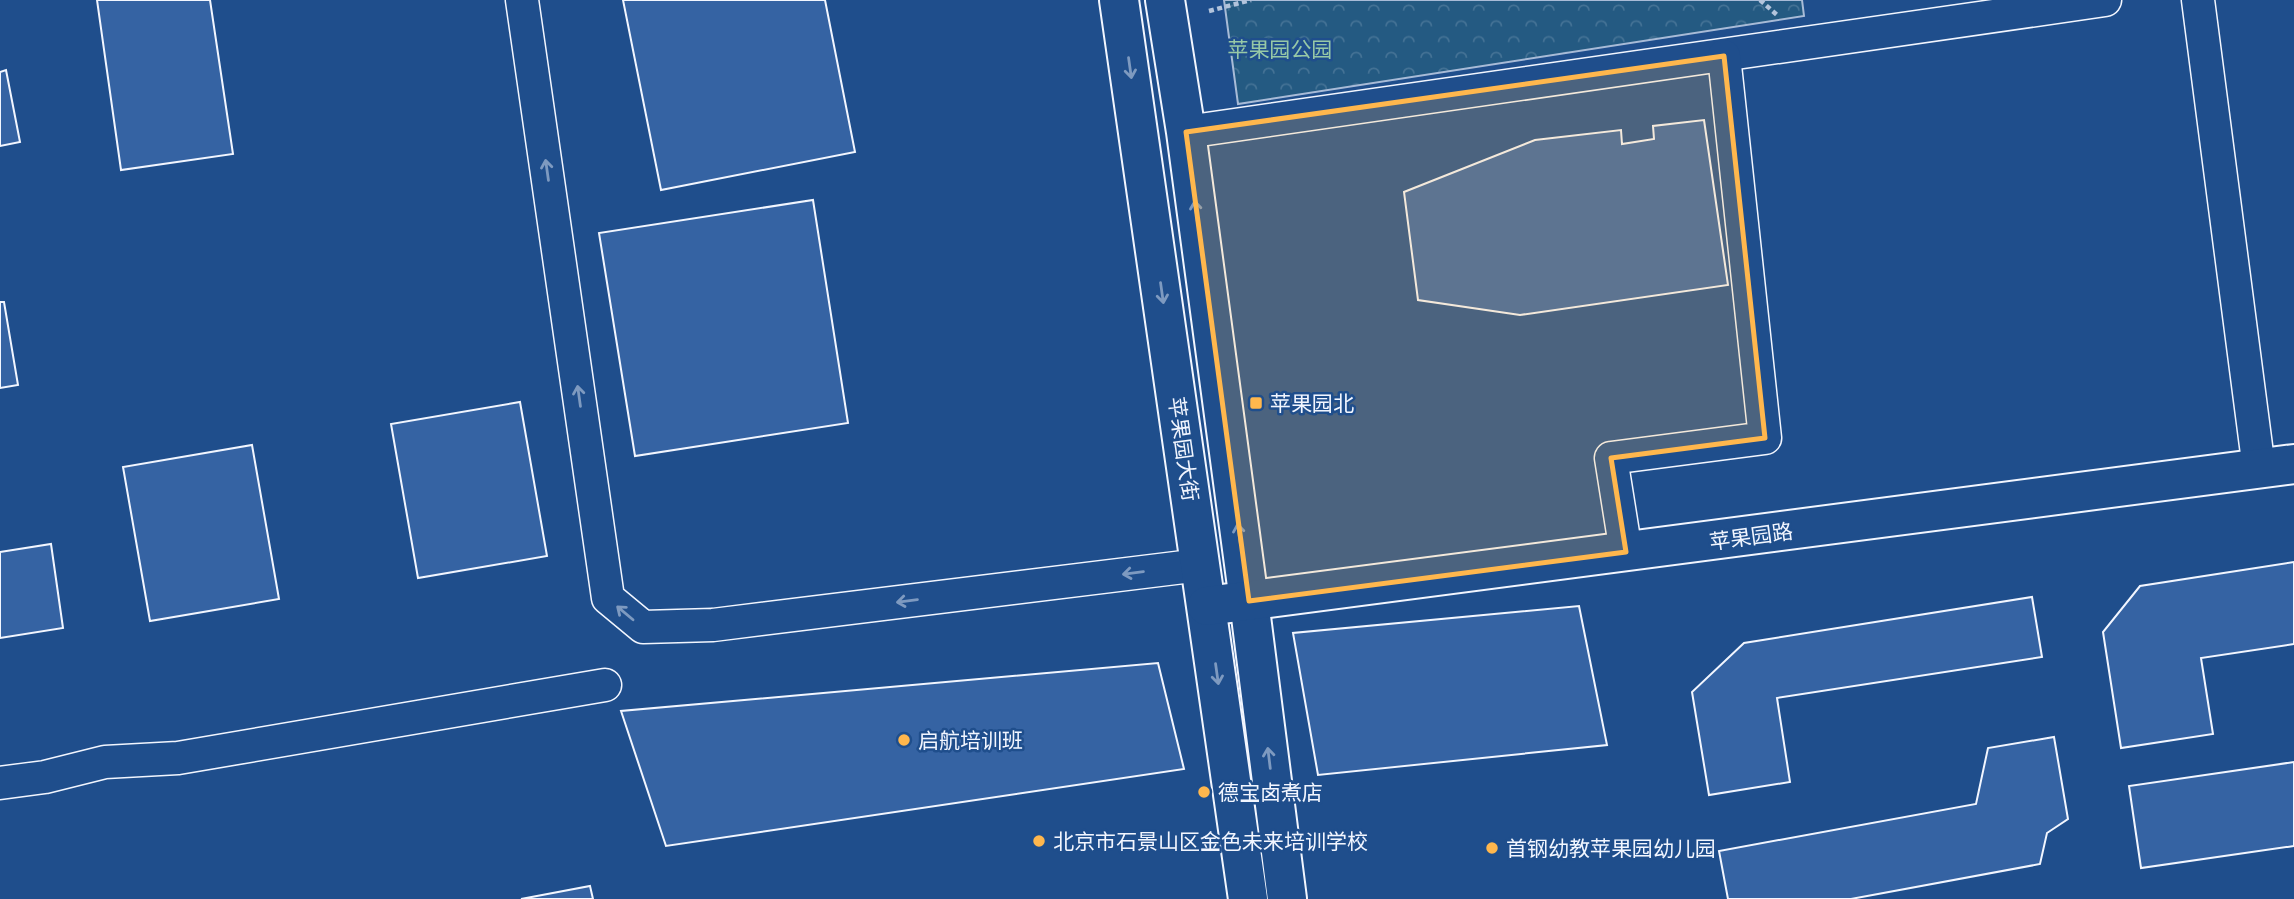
<svg xmlns="http://www.w3.org/2000/svg" width="2294" height="899" font-family="'IBM Plex Sans','Noto Sans SC',sans-serif">
  <defs>
    <pattern id="park-crowns" width="20" height="18" patternUnits="userSpaceOnUse" patternTransform="scale(1.75)"><rect width="20" height="18" fill="#245a82"/><path d="M2 6a3 3 0 1 1 6 0M12 15a3 3 0 1 1 6 0" fill="none" stroke="#447295"/></pattern>
  </defs>
  <rect width="100%" height="100%" fill="#1f4e8c"/>
  <path fill="url(#park-crowns)" stroke="#a8bbd7" stroke-width="2" d="M 1224,0 L 1802,0 L 1804,16 L 1238,104 Z"/>
  <g fill="#3563a3" stroke="#f2f6ff" stroke-width="2">
    <path d="M 97,0 L 210,0 L 233,154 L 121,170 Z"/>
    <path d="M 623,0 L 825,0 L 855,152 L 661,190 Z"/>
    <path d="M 6,70 L 20,142 L 0,146 L 0,72 Z"/>
    <path d="M 1704,120 L 1728,285 L 1520,315 L 1418,300 L 1404,192 L 1535,140 L 1621,130 L 1622,144 L 1654,139 L 1653,126 Z"/>
    <path d="M 813,200 L 848,423 L 635,456 L 599,233 Z"/>
    <path d="M 0,302 L 4,302 L 18,385 L 0,388 Z"/>
    <path d="M 520,402 L 547,556 L 418,578 L 391,424 Z"/>
    <path d="M 252,445 L 279,599 L 150,621 L 123,467 Z"/>
    <path d="M 51,544 L 63,628 L 0,638 L 0,552 Z"/>
    <path d="M 2294,562 L 2294,644 L 2201,658 L 2213,734 L 2121,748 L 2103,632 L 2140,586 Z"/>
    <path d="M 2032,597 L 2042,657 L 1777,698 L 1790,782 L 1709,795 L 1692,692 L 1744,643 Z"/>
    <path d="M 1579,606 L 1607,745 L 1318,775 L 1293,633 Z"/>
    <path d="M 1158,663 L 1184,769 L 666,846 L 621,711 Z"/>
    <path d="M 2054,737 L 2068,819 L 2047,833 L 2040,864 L 1851,899 L 1728,899 L 1719,851 L 1976,804 L 1988,748 Z"/>
    <path d="M 2294,762 L 2294,846 L 2141,868 L 2129,786 Z"/>
    <path d="M 590,886 L 593,899 L 521,899 Z"/>
  </g>
  <g fill="none" stroke-linecap="round" stroke-linejoin="round">
    <g stroke="#f2f6ff" stroke-width="35">
      <g id="street">
        <path d="M 522,0 L 608,598 L 643,627 L 713,625 L 1200,565"/>
        <path d="M 2198,0 L 2259,469"/>
        <path d="M 1186,132 L 2105,0"/>
        <path d="M 1626,552 L 1611,458 L 1765,438 L 1724,56"/>
        <path d="M 0,783 L 45,777 L 105,762 L 178,758 L 605,685"/>
      </g>
    </g>
    <g stroke="#f2f6ff" stroke-width="42">
      <g id="secondary">
        <path d="M 1119,0 L 1248,899"/>
        <path d="M 1165,0 L 1186,132 L 1249,601 L 1287,899"/>
        <path d="M 1207,606 L 2294,464"/>
      </g>
    </g>
    <g stroke="#b3c4dc" stroke-width="4.5" stroke-dasharray="5 3.5" stroke-linecap="butt">
      <path d="M 1760,0 L 1777,15"/>
      <path d="M 1209,11 L 1251,0"/>
    </g>
    <use href="#street" stroke="#1f4e8c" stroke-width="32"/>
    <use href="#secondary" stroke="#1f4e8c" stroke-width="38"/>
  </g>
  <defs><path id="oneway-shaft" d="M-6 0H5M1.5-3L5.5 0L1.5 3" fill="none" stroke-width="1.6" stroke-linecap="round" stroke-linejoin="round" transform="scale(1.75)"/></defs>
  <g stroke="#7e9ac0">
    <use href="#oneway-shaft" transform="translate(1130 68) rotate(82)"/>
    <use href="#oneway-shaft" transform="translate(547 170) rotate(-98)"/>
    <use href="#oneway-shaft" transform="translate(1196 211) rotate(-97)"/>
    <use href="#oneway-shaft" transform="translate(1162 293) rotate(82)"/>
    <use href="#oneway-shaft" transform="translate(579 396) rotate(-98)"/>
    <use href="#oneway-shaft" transform="translate(1239 534) rotate(-98)"/>
    <use href="#oneway-shaft" transform="translate(1133 573) rotate(173)"/>
    <use href="#oneway-shaft" transform="translate(907 601) rotate(173)"/>
    <use href="#oneway-shaft" transform="translate(625 613) rotate(-140)"/>
    <use href="#oneway-shaft" transform="translate(1217 674) rotate(82)"/>
    <use href="#oneway-shaft" transform="translate(1269 758) rotate(-97)"/>
  </g>
  <path fill="#ffb74d" fill-opacity="0.2" stroke="#ffb74d" stroke-width="5" stroke-linejoin="round" d="M 1724,56 L 1765,438 L 1611,458 L 1626,552 L 1249,601 L 1186,132 Z"/>
  <g fill="#ffb74d" stroke="#1f4e8c" stroke-width="2.5">
    <rect x="1249" y="396" width="14" height="14" rx="3.5"/>
    <circle cx="904" cy="740" r="7"/>
    <circle cx="1204" cy="792" r="7"/>
    <circle cx="1039" cy="841" r="7"/>
    <circle cx="1492" cy="848" r="7"/>
  </g>
  <g text-anchor="middle" dominant-baseline="central" stroke-width="5" stroke-linejoin="round" paint-order="stroke">
    <g font-size="21" fill="#97c8a6" stroke="#1f4e8c">
      <text x="1280" y="49">苹果园公园</text>
    </g>
    <g font-size="21" fill="#f2f6ff" stroke="#1f4e8c" text-anchor="start">
      <text x="1270" y="403">苹果园北</text>
      <text x="918" y="740">启航培训班</text>
      <text x="1218" y="792">德宝卤煮店</text>
      <text x="1053" y="841">北京市石景山区金色未来培训学校</text>
      <text x="1506" y="848">首钢幼教苹果园幼儿园</text>
    </g>
    <g font-size="21" fill="#f2f6ff" stroke="#1f4e8c">
      <text transform="translate(1184 449) rotate(82)">苹果园大街</text>
      <text transform="translate(1751 536) rotate(-8)">苹果园路</text>
    </g>
  </g>
</svg>
